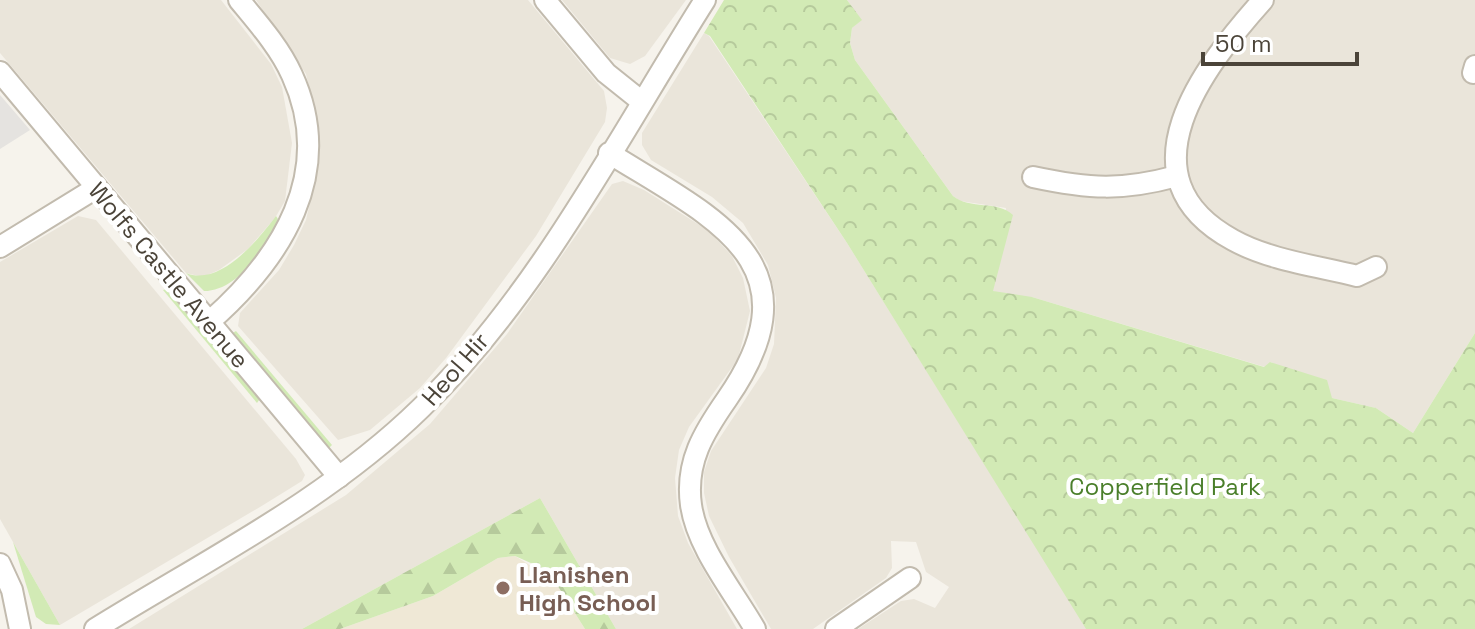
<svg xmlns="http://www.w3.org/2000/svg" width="1475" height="629" font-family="'Space Grotesk',sans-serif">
  <defs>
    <pattern id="forest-firs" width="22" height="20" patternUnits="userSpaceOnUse" patternTransform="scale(2)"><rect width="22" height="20" fill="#d2eab5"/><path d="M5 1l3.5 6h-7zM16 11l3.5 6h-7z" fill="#b6ca9c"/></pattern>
    <pattern id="park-crowns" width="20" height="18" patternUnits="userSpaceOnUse" patternTransform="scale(2)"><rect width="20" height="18" fill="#d2eab5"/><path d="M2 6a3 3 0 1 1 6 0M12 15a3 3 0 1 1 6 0" fill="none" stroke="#b6ca9c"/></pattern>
  </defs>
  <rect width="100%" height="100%" fill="#f6f3ec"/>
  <g fill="#eae5da">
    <path d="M 0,0 L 221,0 L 271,64 L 282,87 L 292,143 L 285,201 L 275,218 L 248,249 L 219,270 L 203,277 L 186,273 L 0,53 Z"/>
    <path d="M 256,0 L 528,0 L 604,91 L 607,108 L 605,122 L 536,236 L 446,358 L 420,388 L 370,430 L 338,440 L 238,326 L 240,313 L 279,270 L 294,245 L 306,220 L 319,163 L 319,132 L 306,74 Z"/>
    <path d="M 562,0 L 686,0 L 645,56 L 630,64 L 610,58 Z"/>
    <path d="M 847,0 L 1475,0 L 1475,333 L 1413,433 L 1376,408 L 1332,398 L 1271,362 L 1265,367 L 1032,297 L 1015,298 L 992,291 L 1006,208 L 960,201 L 953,196 L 855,60 L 850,43 L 852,28 L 861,20 Z"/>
    <path d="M 704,33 L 709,36 L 847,243 L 1087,629 L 858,629 L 901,601 L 914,599 L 935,608 L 949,587 L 926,572 L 916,542 L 891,541 L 892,568 L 886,578 L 813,629 L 771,629 L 729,557 L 709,516 L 704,493 L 704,472 L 711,451 L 766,368 L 774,344 L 776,298 L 768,265 L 743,223 L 712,197 L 651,160 L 642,145 L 642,133 Z"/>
    <path d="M 623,181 L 644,190 L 709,231 L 732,256 L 743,278 L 750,311 L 738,359 L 689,427 L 679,450 L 675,478 L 678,516 L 688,543 L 737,629 L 616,629 L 540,498 L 302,629 L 129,629 L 346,495 L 430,424 L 507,334 L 612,184 Z"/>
    <path d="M 78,216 L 96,220 L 296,459 L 305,475 L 302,481 L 260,507 L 60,625 L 0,519 L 0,262 Z"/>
  </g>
  <path fill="#efe8d6" d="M 515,556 L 554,580 L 585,629 L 340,629 L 433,596 L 498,558 Z"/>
  <g fill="#d2eab5">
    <path d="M 276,216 L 278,219 C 266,247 238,291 204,291 L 186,273 C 220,287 258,240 276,216 Z"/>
    <path d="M 170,288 L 262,396 L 257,403 L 163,290 Z"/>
    <path d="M 236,331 L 332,445 L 329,448 L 322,444 L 231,334 Z"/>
    <path d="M 13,542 L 60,625 L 46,624 L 36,617 Z"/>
  </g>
  <path fill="url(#forest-firs)" d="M 540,498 L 616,629 L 585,629 L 554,580 L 533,564 L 515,556 L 498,558 L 433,596 L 340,629 L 302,629 Z"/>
  <path fill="url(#park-crowns)" d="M 724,0 L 847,0 L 862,20 L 852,28 L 850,43 L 855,60 L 953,196 C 970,210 998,200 1013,215 L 993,291 L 1032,297 L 1264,367 L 1270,362 L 1327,380 L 1332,398 L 1376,408 L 1413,433 L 1475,333 L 1475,629 L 1086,629 L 847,243 L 710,36 L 704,33 Z"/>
  <path fill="#e5e3e0" d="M 0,95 L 30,130 L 0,149 Z"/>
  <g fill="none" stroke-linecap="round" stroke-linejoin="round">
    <g stroke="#c2bbae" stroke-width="24">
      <g id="minor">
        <path d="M 545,0 L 606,73 L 641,101"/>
        <path d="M 1263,0 C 1204,66 1117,177 1233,240 C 1269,260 1317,266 1357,276 L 1376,267"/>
        <path d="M 0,72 L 339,477"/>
        <path d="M 1473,73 L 1475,66"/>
        <path d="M 609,153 C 711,217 822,262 727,399 C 704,432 685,462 691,505 C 697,548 734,592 755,629"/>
        <path d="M 1033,177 C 1089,189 1122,191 1177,176"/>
        <path d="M 0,247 L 96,188"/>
        <path d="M 209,322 C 281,259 337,173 292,75 C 280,48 258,23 239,0"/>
        <path d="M 0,564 L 12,590 L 20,629"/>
        <path d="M 95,629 C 206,560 327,500 421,408 C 538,295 619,136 705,0"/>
        <path d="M 836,629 L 910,578"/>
      </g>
    </g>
    <use href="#minor" stroke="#fff" stroke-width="20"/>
  </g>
  <circle fill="#8d6e63" stroke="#fff" stroke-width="3" cx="503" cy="588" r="8"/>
  <g text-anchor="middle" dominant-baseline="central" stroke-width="8" stroke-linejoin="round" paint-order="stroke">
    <g font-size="24" fill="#4b4439" stroke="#fff">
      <text transform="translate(169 275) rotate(50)">Wolfs Castle Avenue</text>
      <text transform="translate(455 369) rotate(-49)">Heol Hir</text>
    </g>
    <g font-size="24" fill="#4a7f2a" stroke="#fff">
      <text x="1165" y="486">Copperfield Park</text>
    </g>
    <g font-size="24" font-weight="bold" fill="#785e54" stroke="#fff" text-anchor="start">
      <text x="519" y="574">Llanishen<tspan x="519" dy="28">High School</tspan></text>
    </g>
  </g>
  <path d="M1203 52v12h154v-12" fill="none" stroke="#4b4439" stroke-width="4"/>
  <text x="1215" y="52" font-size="24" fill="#4b4439" stroke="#ffffff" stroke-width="6" paint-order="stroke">50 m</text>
</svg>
